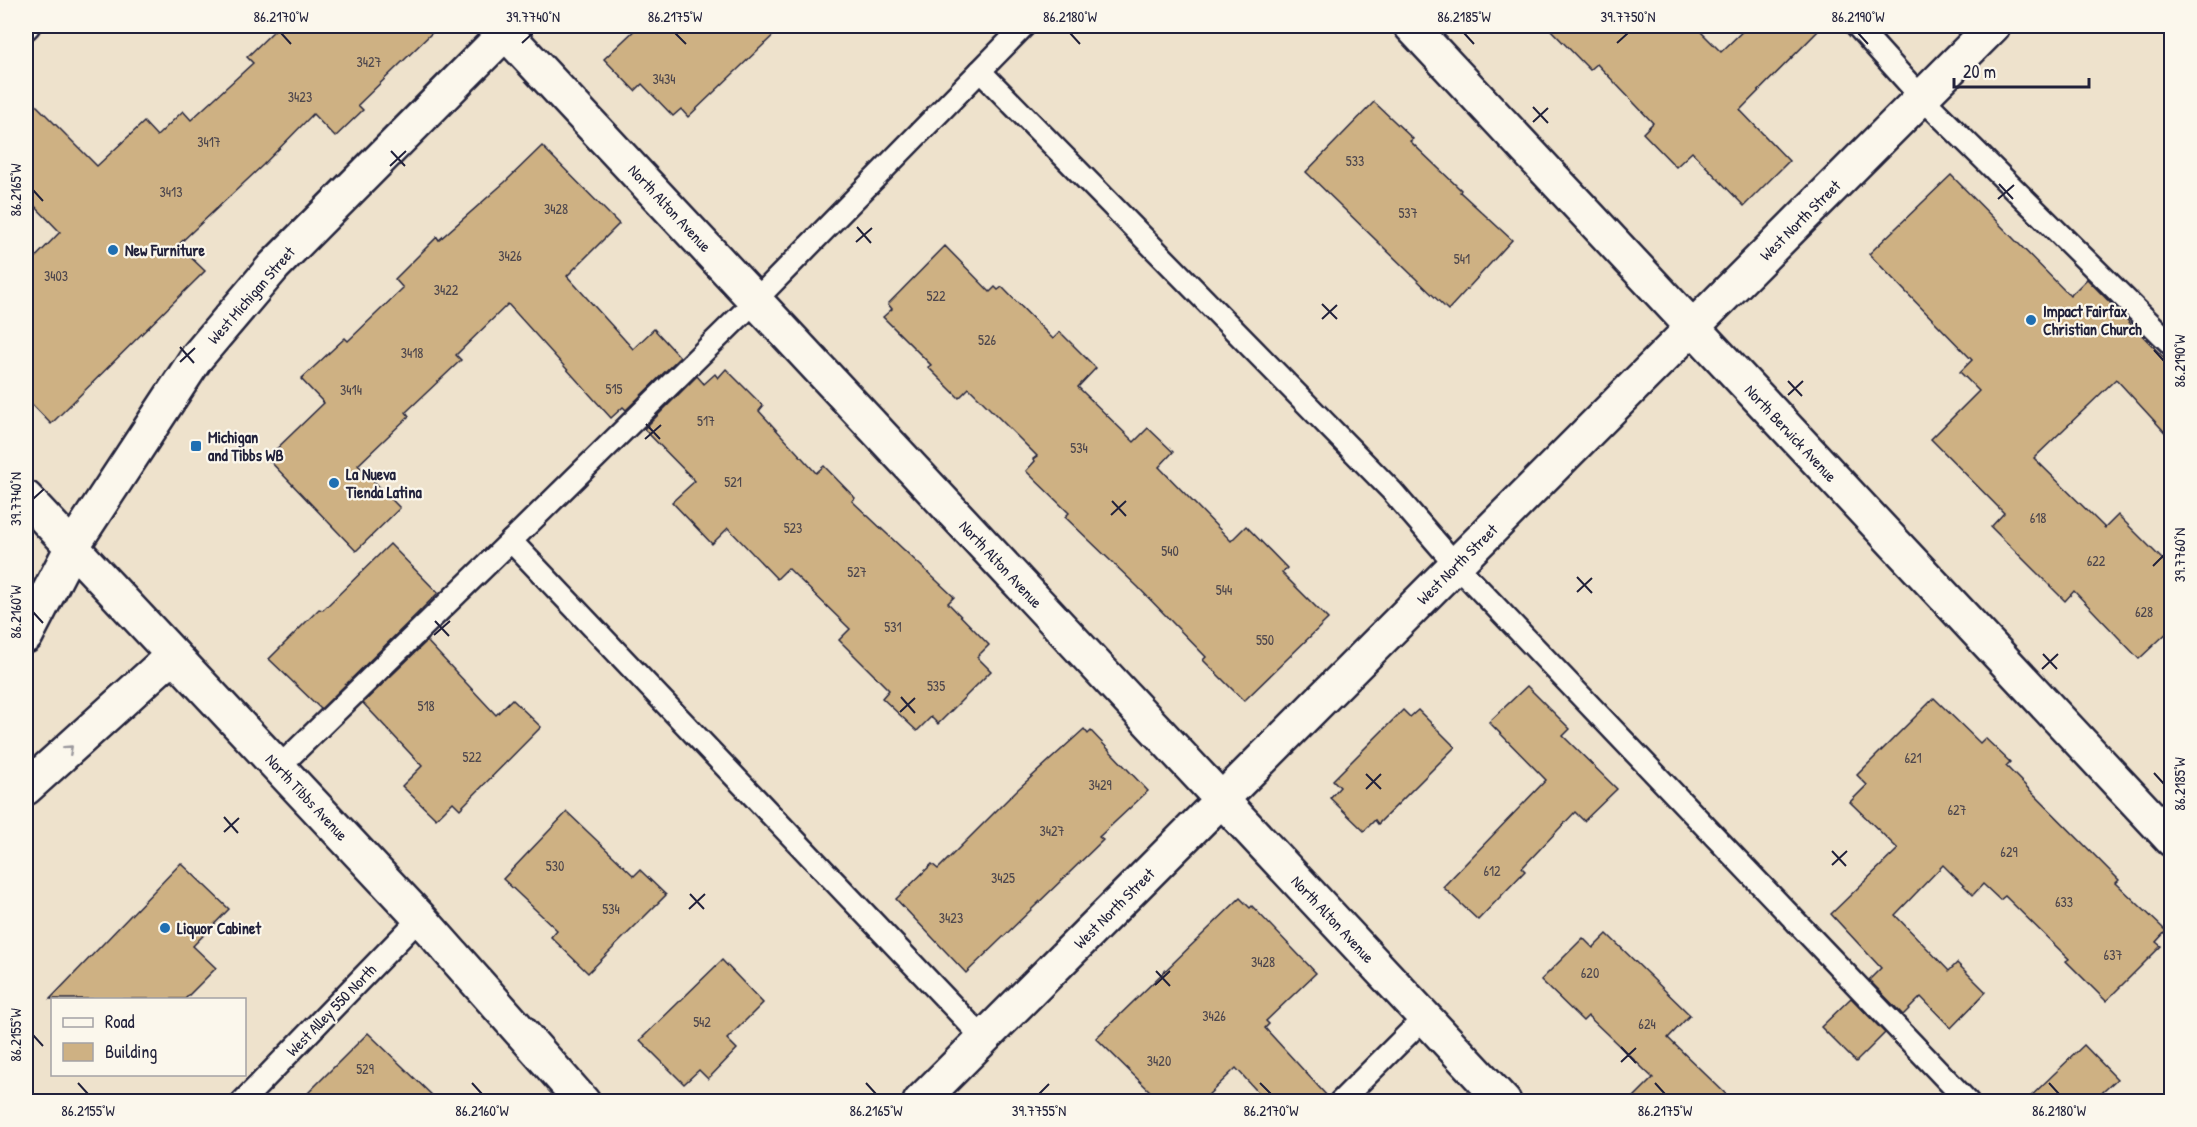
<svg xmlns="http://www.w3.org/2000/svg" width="2197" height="1127" font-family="'Patrick Hand',sans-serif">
  <rect width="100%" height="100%" fill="#eee2cc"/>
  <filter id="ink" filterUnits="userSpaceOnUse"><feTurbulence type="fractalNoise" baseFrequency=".0167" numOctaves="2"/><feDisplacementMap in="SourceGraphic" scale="12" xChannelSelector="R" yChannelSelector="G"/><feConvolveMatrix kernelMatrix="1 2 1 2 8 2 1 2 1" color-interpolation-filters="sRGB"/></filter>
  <g filter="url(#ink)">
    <g fill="#ceb183" stroke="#22223b" stroke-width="1.5">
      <path d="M 279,26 L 439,26 L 358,105 L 363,110 L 335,137 L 313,114 L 263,165 L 178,245 L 205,271 L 51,424 L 26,398 L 26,267 L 60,232 L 26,197 L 26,95 L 97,166 L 144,122 L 157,136 L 183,111 L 191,120 L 253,63 L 247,57 Z"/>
      <path d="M 639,26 L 783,26 L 688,117 L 681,109 L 673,116 L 642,84 L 635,91 L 604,59 Z"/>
      <path d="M 1547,26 L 1695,26 L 1721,52 L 1748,26 L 1823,26 L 1740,110 L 1789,161 L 1744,206 L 1692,152 L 1676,167 L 1643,133 L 1653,123 L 1597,64 L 1590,70 Z"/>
      <path d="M 1374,102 L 1413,139 L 1410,141 L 1461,190 L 1460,192 L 1512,240 L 1448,310 L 1306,172 Z"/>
      <path d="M 542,146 L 619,224 L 567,276 L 633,349 L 654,329 L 680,357 L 626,410 L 623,407 L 611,418 L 508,304 L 456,355 L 461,360 L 406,412 L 409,416 L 358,465 L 400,508 L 356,551 L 267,458 L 324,403 L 301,379 L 345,338 L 348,341 L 403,288 L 395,279 L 437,237 L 439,240 L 505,182 Z"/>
      <path d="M 1951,175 L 2070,296 L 2087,279 L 2172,366 L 2172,440 L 2116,379 L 2034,458 L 2105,528 L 2118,515 L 2172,569 L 2172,628 L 2139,659 L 2074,591 L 2065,601 L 1991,527 L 2004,513 L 1931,439 L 1979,391 L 1960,372 L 1972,360 L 1869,254 Z"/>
      <path d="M 945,246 L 990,292 L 995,287 L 998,290 L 1002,287 L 1053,339 L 1060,332 L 1096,368 L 1078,387 L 1134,442 L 1148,428 L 1173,452 L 1159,467 L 1231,541 L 1246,526 L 1287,568 L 1282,573 L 1328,619 L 1244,701 L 1203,660 L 1206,657 L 1138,587 L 1065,517 L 1069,513 L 1026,471 L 1035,461 L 1033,459 L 1037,456 L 969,388 L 959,398 L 928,367 L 931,365 L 883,317 L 892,309 L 888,304 Z"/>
      <path d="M 726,369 L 763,406 L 759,411 L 816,473 L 824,466 L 855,498 L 852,501 L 954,597 L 948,603 L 989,645 L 977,657 L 991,671 L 938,724 L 931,717 L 917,731 L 882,698 L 889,690 L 839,640 L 850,629 L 788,568 L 777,579 L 728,528 L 712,544 L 672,502 L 695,481 L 644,429 L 697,376 L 704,384 L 715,374 L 718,378 Z"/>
      <path d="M 390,544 L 438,593 L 321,709 L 269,659 L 319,609 L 323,610 Z"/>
      <path d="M 427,641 L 496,715 L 512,699 L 541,727 L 460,809 L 453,802 L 436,819 L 402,786 L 422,766 L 363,703 Z"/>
      <path d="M 1527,686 L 1570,729 L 1563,736 L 1617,789 L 1584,821 L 1575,812 L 1522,868 L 1525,871 L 1478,920 L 1443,887 L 1546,780 L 1489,722 Z"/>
      <path d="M 1934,698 L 1980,743 L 1985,738 L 2010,762 L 2006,766 L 2119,880 L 2116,883 L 2166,931 L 2156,942 L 2161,946 L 2106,1001 L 2066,961 L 2069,959 L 2005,896 L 2000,900 L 1983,884 L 1973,895 L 1943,865 L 1895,915 L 1949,971 L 1957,963 L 1986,992 L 1951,1028 L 1921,997 L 1903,1015 L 1869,980 L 1881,968 L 1831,914 L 1898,849 L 1850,802 L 1867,785 L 1857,775 Z"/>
      <path d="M 1403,710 L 1410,717 L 1418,710 L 1455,747 L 1378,824 L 1375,820 L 1364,831 L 1330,798 L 1340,787 L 1333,780 Z"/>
      <path d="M 1084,729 L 1088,734 L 1091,731 L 1148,791 L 1099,837 L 1103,840 L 966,973 L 896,899 L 932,864 L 938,869 L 1017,790 Z"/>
      <path d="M 567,812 L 634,876 L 640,870 L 666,895 L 588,973 L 551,937 L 557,930 L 503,879 Z"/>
      <path d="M 181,863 L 229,909 L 193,946 L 216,968 L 185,999 L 50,999 Z"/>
      <path d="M 1240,898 L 1250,908 L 1252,906 L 1316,973 L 1266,1021 L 1269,1024 L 1265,1028 L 1328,1097 L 1328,1101 L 1266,1101 L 1236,1068 L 1202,1101 L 1160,1101 L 1096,1038 Z"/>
      <path d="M 1607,934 L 1690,1015 L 1668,1038 L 1733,1101 L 1630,1101 L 1653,1078 L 1588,1016 L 1583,1021 L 1541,980 L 1583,938 L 1593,948 Z"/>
      <path d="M 722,960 L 763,1003 L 727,1039 L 737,1049 L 708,1079 L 699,1070 L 684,1084 L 640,1040 Z"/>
      <path d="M 1851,998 L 1885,1033 L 1856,1062 L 1821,1027 Z"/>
      <path d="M 368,1033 L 438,1101 L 300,1101 Z"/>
      <path d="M 2084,1045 L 2117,1079 L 2093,1101 L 2026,1101 Z"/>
    </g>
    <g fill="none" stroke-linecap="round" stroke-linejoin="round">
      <g stroke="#22223b" stroke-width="26">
        <g id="lane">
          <path d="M 1857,26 L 1922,98 L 2172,345"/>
          <path d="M 26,29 L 29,26"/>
          <path d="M 980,71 L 1392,491 L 1456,565 L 1968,1102"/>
          <path d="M 511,541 L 742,314 L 1024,26"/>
          <path d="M 279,767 L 511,541 L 983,1038"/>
          <path d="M 242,1102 L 420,918"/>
          <path d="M 1340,1102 L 1425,1017"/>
        </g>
      </g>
      <g stroke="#22223b" stroke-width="38">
        <g id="street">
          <path d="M 499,26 L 1504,1102"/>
          <path d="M 1411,26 L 2172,840"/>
          <path d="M 920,1102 L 1993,26"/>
        </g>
      </g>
      <g stroke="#22223b" stroke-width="38">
        <g id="secondary">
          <path d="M 26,498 L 420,918 L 583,1102"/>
          <path d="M 26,636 L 72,547 L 197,357 L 274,266 L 512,26"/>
          <path d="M 26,788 L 173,655"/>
        </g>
      </g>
      <use href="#lane" stroke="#fbf7ec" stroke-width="21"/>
      <use href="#street" stroke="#fbf7ec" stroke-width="33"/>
      <use href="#secondary" stroke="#fbf7ec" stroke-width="33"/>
    </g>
    <defs><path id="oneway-chevron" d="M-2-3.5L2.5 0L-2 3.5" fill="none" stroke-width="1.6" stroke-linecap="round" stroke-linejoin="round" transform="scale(1.5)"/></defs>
    <use stroke="#99979c" href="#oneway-chevron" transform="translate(69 749) rotate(-42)"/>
  </g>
  <path fill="none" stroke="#22223b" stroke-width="2" d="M 281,33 L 291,44M 675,33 L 686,44M 1070,33 L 1080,44M 1464,33 L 1474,44M 1858,33 L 1868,44M 522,43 L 533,33M 1617,43 L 1628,33M 1533,107 L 1548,123M 1533,122 L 1548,108M 391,151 L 405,166M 390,166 L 406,151M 1999,184 L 2013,199M 33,190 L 43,201M 1998,199 L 2014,185M 857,227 L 871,243M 856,242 L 872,228M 1322,304 L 1337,319M 1322,319 L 1337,305M 180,347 L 194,363M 2154,350 L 2164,361M 180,362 L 195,348M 1788,381 L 1802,396M 1788,395 L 1803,381M 646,424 L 660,439M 645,439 L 661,425M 33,499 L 44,489M 1112,501 L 1126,516M 1111,515 L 1126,501M 2153,566 L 2164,555M 1577,577 L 1592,593M 1577,592 L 1592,578M 33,612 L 43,623M 435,621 L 449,636M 434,635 L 450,621M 2043,654 L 2057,669M 2042,669 L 2058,654M 901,697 L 915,713M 900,712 L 915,698M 2154,773 L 2164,784M 1366,774 L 1381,789M 1366,789 L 1381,774M 224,817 L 238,833M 224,832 L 239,818M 1832,851 L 1846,866M 1832,865 L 1847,851M 690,894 L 704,909M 689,909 L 705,894M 1156,971 L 1170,986M 1155,985 L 1170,971M 33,1035 L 43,1046M 1621,1047 L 1636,1063M 1621,1062 L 1636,1048M 78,1083 L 88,1094M 472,1083 L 482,1094M 866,1083 L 876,1094M 1260,1083 L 1271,1094M 1655,1083 L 1665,1094M 2049,1083 L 2059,1094M 1039,1094 L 1049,1084"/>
  <g fill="#1f6fb2" stroke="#fbf7ec" stroke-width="2">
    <circle cx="113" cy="250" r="6"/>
    <circle cx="2031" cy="320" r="6"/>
    <rect x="190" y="440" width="12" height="12" rx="3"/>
    <circle cx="334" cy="483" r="6"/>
    <circle cx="165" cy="928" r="6"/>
  </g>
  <g text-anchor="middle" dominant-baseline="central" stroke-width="4.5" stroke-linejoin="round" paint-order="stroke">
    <g font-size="14" fill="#4d464d">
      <text x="369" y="61">3427</text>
      <text x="664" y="78">3434</text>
      <text x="300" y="96">3423</text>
      <text x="209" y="141">3417</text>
      <text x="1355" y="160">533</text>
      <text x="171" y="191">3413</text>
      <text x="556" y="208">3428</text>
      <text x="1408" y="212">537</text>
      <text x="510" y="255">3426</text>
      <text x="1462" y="258">541</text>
      <text x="56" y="275">3403</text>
      <text x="446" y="289">3422</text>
      <text x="936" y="295">522</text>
      <text x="987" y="339">526</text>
      <text x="412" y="352">3418</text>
      <text x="614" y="388">515</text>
      <text x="351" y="389">3414</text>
      <text x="706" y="420">517</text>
      <text x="1079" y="447">534</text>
      <text x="733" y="481">521</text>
      <text x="2038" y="517">618</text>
      <text x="793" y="527">523</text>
      <text x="1170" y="550">540</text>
      <text x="2096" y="560">622</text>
      <text x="857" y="571">527</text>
      <text x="1224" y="589">544</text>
      <text x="2144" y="611">628</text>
      <text x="893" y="626">531</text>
      <text x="1265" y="639">550</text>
      <text x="936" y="685">535</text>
      <text x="426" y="705">518</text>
      <text x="472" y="756">522</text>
      <text x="1913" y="757">621</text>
      <text x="1100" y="784">3429</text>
      <text x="1957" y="809">627</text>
      <text x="1052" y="830">3427</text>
      <text x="2009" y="851">629</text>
      <text x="555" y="865">530</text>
      <text x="1492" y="870">612</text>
      <text x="1003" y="877">3425</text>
      <text x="2064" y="901">633</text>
      <text x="611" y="908">534</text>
      <text x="951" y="917">3423</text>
      <text x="2113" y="954">637</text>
      <text x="1263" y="961">3428</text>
      <text x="1590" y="972">620</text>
      <text x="1214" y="1015">3426</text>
      <text x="702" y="1021">542</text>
      <text x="1647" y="1023">624</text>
      <text x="1159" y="1060">3420</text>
      <text x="365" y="1068">529</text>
    </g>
    <g font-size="16" fill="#22223b" stroke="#fbf7ec">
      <text transform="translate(670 208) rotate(47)">North Alton Avenue</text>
      <text transform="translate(1800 220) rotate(-45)">West North Street</text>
      <text transform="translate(251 295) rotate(-49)">West Michigan Street</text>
      <text transform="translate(1791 433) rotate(47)">North Berwick Avenue</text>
      <text transform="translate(1001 564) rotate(47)">North Alton Avenue</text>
      <text transform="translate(1457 564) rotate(-45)">West North Street</text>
      <text transform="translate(307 797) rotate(47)">North Tibbs Avenue</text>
      <text transform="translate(1114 908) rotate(-45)">West North Street</text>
      <text transform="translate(1333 919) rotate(47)">North Alton Avenue</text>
      <text transform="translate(331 1010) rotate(-46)">West Alley 550 North</text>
    </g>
    <g font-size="16" font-weight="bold" fill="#22223b" stroke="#fbf7ec" text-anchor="start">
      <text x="125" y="250">New Furniture</text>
      <text x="2043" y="311">Impact Fairfax<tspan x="2043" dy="18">Christian Church</tspan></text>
      <text x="208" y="437">Michigan<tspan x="208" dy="18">and Tibbs WB</tspan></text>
      <text x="346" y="474">La Nueva<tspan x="346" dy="18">Tienda Latina</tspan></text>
      <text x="177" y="928">Liquor Cabinet</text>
    </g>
  </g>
  <rect width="2197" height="1127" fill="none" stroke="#fbf7ec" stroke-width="66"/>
  <rect x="51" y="998" width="195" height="78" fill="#fbf7ec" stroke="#a4a2a5" stroke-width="1.5"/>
  <rect x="63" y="1018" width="30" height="9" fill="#fbf7ec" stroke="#a4a2a5" stroke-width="1.5"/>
  <text x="105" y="1028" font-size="18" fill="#22223b">Road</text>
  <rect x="63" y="1043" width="30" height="18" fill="#ceb183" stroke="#a4a2a5" stroke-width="1.5"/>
  <text x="105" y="1058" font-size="18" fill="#22223b">Building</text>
  <path d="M1954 78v9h135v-9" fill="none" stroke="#22223b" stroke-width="3"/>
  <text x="1963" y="78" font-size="18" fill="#22223b" stroke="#fbf7ec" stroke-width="4.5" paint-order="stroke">20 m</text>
  <rect x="33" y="33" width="2131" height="1061" fill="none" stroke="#22223b" stroke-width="2"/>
  <g font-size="15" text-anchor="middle" fill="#22223b">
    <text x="281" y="22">86.2170°W</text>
    <text x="533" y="22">39.7740°N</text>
    <text x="675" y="22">86.2175°W</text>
    <text x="1070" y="22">86.2180°W</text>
    <text x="1464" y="22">86.2185°W</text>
    <text x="1628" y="22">39.7750°N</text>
    <text x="1858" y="22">86.2190°W</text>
    <text transform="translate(16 190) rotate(-90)" y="5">86.2165°W</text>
    <text transform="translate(2180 361) rotate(-90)" y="5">86.2190°W</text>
    <text transform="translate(16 499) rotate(-90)" y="5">39.7740°N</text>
    <text transform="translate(2180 555) rotate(-90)" y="5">39.7760°N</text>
    <text transform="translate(16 612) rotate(-90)" y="5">86.2160°W</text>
    <text transform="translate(2180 784) rotate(-90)" y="5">86.2185°W</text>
    <text transform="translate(16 1035) rotate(-90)" y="5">86.2155°W</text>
    <text x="88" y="1116">86.2155°W</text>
    <text x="482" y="1116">86.2160°W</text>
    <text x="876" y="1116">86.2165°W</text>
    <text x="1039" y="1116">39.7755°N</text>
    <text x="1271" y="1116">86.2170°W</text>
    <text x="1665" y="1116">86.2175°W</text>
    <text x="2059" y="1116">86.2180°W</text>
  </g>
</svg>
